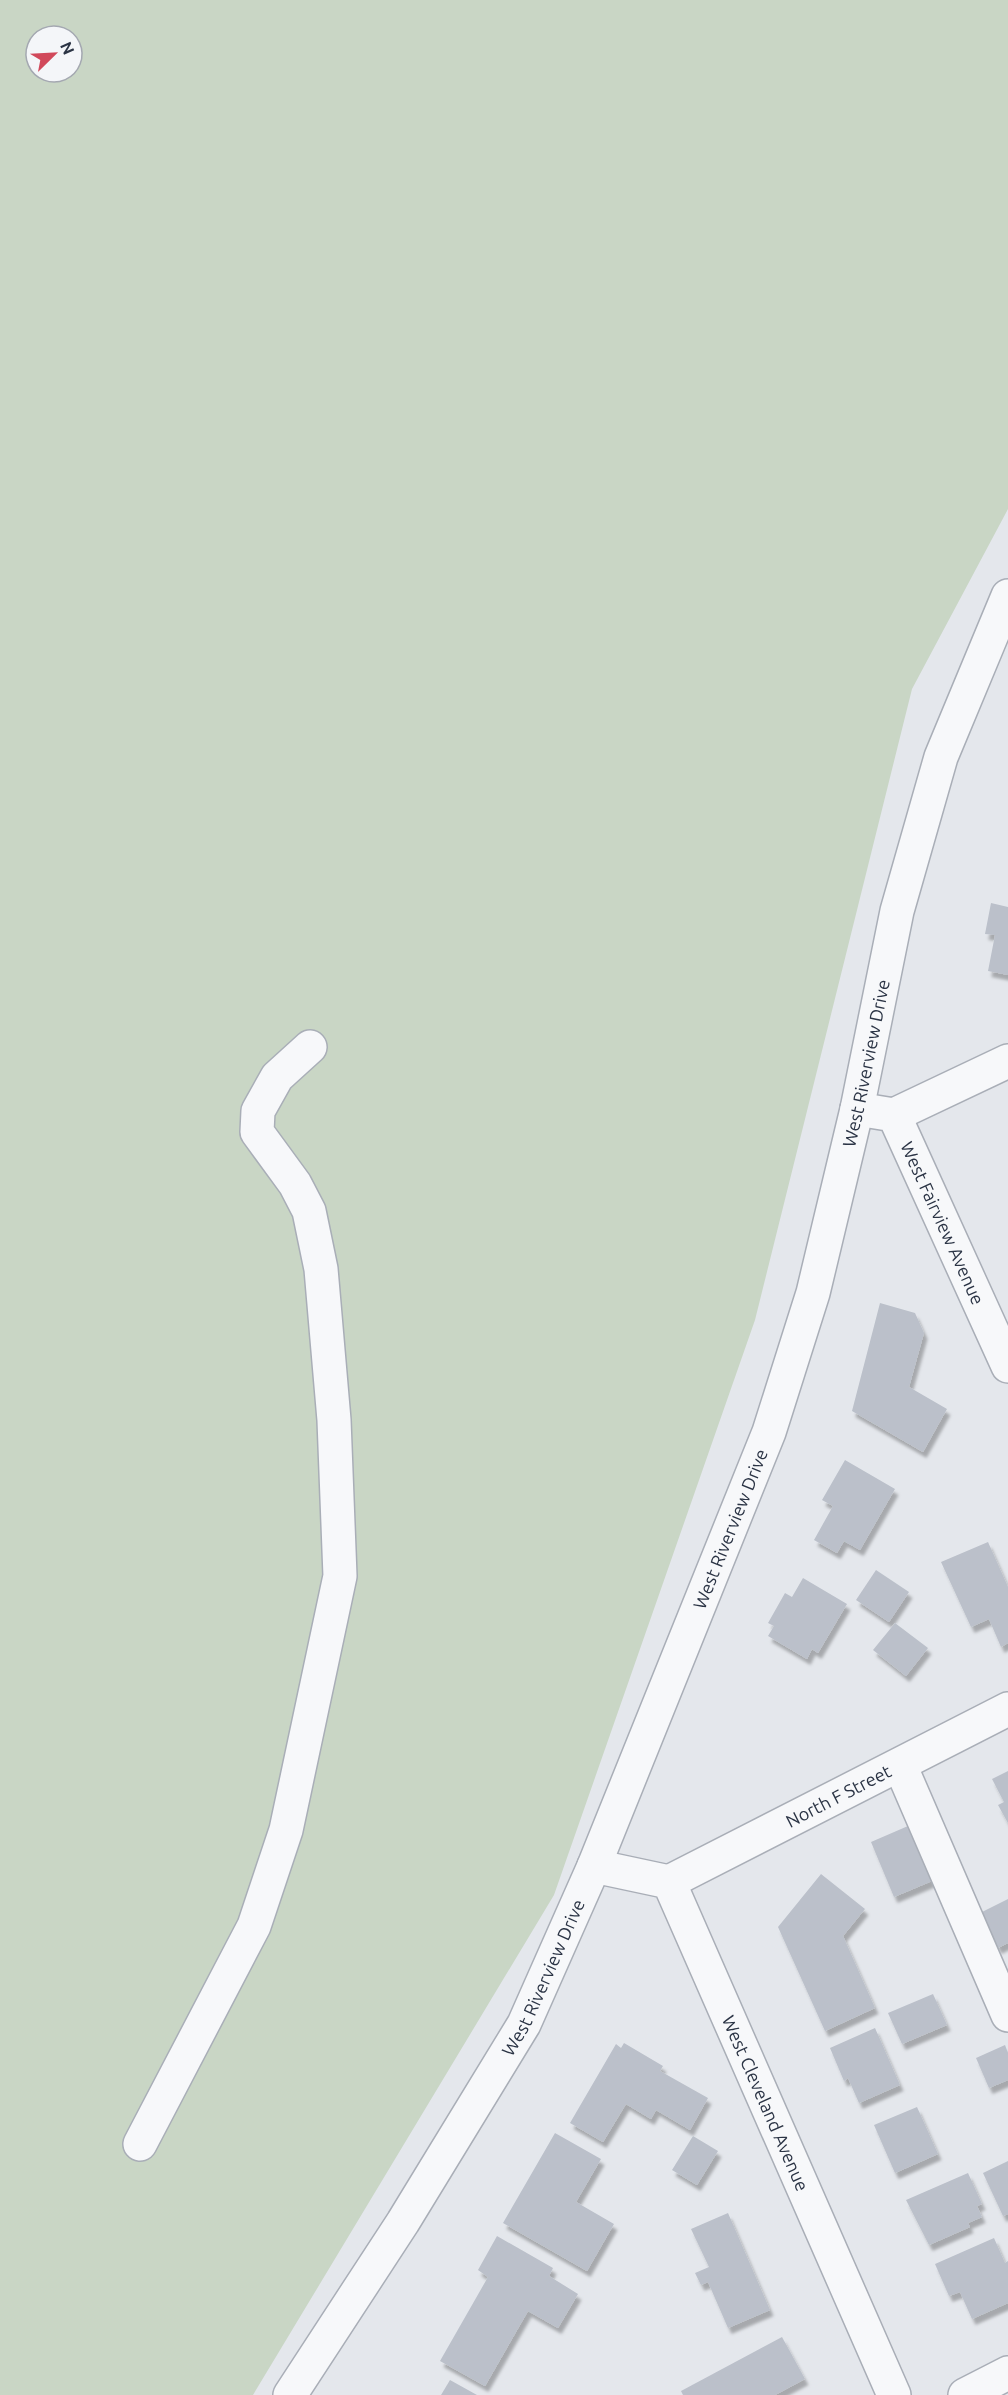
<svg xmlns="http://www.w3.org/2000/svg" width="1008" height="2395" font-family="Ubuntu,sans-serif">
  <defs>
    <filter id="shadow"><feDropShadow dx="3.5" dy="6" stdDeviation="1.5" flood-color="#0004"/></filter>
  </defs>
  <rect width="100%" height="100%" fill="#e4e7ec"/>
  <path fill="#c9d6c5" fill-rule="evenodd" d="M 0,0 L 1008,0 L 1008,509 L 912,689 L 755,1320 L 554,1895 L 253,2395 L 0,2395 ZM 36,36 L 72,36 L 72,72 L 36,72 Z"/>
  <g fill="#bbc0ca" filter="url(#shadow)">
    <path d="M 991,903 L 1008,907 L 1008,975 L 988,971 L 995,935 L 985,934 Z"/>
    <path d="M 880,1303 L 915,1313 L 924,1333 L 909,1387 L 947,1409 L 923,1452 L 852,1411 Z"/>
    <path d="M 845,1460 L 895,1489 L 860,1550 L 844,1541 L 837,1553 L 814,1540 L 833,1506 L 822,1500 Z"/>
    <path d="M 988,1542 L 1008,1587 L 1008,1643 L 1001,1647 L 989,1619 L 971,1627 L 941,1562 Z"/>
    <path d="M 876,1570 L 909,1592 L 889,1622 L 856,1600 Z"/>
    <path d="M 803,1578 L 847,1604 L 818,1653 L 812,1649 L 807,1659 L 768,1636 L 774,1626 L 768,1623 L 785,1593 L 792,1597 Z"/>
    <path d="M 895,1623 L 928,1648 L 906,1676 L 873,1650 Z"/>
    <path d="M 1008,1771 L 1008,1823 L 998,1805 L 1004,1802 L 992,1779 Z"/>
    <path d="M 908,1826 L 932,1881 L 894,1897 L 871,1842 Z"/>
    <path d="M 821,1874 L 865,1909 L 843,1936 L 875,2008 L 825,2031 L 778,1927 Z"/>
    <path d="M 1008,1899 L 1008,1943 L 998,1948 L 980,1913 Z"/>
    <path d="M 933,1994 L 947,2025 L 902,2044 L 888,2013 Z"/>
    <path d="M 875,2028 L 900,2085 L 859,2103 L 848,2078 L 844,2081 L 830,2048 Z"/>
    <path d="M 624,2043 L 663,2066 L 660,2071 L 708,2098 L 690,2130 L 656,2110 L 651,2119 L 626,2104 L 603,2142 L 570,2123 L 616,2044 L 621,2048 Z"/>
    <path d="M 1005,2045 L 1008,2053 L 1008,2080 L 989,2088 L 976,2058 Z"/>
    <path d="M 917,2107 L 938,2154 L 895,2173 L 874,2125 Z"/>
    <path d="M 555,2133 L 601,2159 L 576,2202 L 614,2224 L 587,2271 L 503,2223 Z"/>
    <path d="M 693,2136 L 718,2151 L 697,2185 L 672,2170 Z"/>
    <path d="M 1008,2161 L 1008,2214 L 1003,2216 L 983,2173 Z"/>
    <path d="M 968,2173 L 982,2204 L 977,2206 L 982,2217 L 968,2223 L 970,2227 L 929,2245 L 906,2200 Z"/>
    <path d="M 728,2213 L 770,2310 L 728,2328 L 708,2282 L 701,2285 L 695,2273 L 709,2267 L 691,2229 Z"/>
    <path d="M 497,2236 L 553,2268 L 549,2276 L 578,2294 L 558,2328 L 528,2311 L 485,2386 L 440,2361 L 488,2277 L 478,2270 Z"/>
    <path d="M 994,2238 L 1005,2263 L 1008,2261 L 1008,2303 L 972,2319 L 960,2292 L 949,2296 L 935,2264 Z"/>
    <path d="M 782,2337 L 805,2379 L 775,2395 L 683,2395 L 681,2391 Z"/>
    <path d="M 450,2380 L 477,2395 L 441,2395 Z"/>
  </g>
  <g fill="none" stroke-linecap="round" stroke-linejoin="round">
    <g stroke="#a9aeb7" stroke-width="36">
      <g id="minor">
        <path id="s1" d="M 857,1109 L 894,1115 L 1008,1366"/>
        <path d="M 894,1115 L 1008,1061"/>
        <path d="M 900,1765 L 1008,2015"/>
        <path id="s2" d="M 594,1866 L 669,1882 L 894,2395"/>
        <path id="s3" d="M 669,1882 L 1008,1709"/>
        <path d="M 140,2144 L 254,1926 L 286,1830 L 340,1576 L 334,1420 L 321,1269 L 309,1211 L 295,1184 L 257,1132 L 258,1111 L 277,1077 L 310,1047"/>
        <path id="s4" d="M 290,2395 L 403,2222 L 524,2024 L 594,1866 L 769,1432 L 813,1293 L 857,1109 L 897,911 L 941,757 L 1008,596"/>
        <path d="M 965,2395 L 1008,2373"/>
      </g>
    </g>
    <use href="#minor" stroke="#f7f8fa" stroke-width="33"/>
  </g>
  <g text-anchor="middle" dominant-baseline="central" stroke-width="4.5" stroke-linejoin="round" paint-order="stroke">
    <g font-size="18" fill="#2b3445" stroke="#f4f6f9">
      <text stroke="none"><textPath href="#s4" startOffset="1461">West Riverview Drive</textPath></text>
      <text stroke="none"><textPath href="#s1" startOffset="156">West Fairview Avenue</textPath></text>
      <text stroke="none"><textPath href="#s4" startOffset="975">West Riverview Drive</textPath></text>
      <text stroke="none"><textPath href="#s3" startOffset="190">North F Street</textPath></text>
      <text stroke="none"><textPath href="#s4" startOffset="489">West Riverview Drive</textPath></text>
      <text stroke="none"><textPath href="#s2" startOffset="318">West Cleveland Avenue</textPath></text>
    </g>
  </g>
  <g transform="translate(54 54) rotate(66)"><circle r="28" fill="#f4f6f9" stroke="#a4a8b1" stroke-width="1.5"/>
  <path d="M0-4.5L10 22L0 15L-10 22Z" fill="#d1495b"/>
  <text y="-9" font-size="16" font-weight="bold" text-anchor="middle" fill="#2b3445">N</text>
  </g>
</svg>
